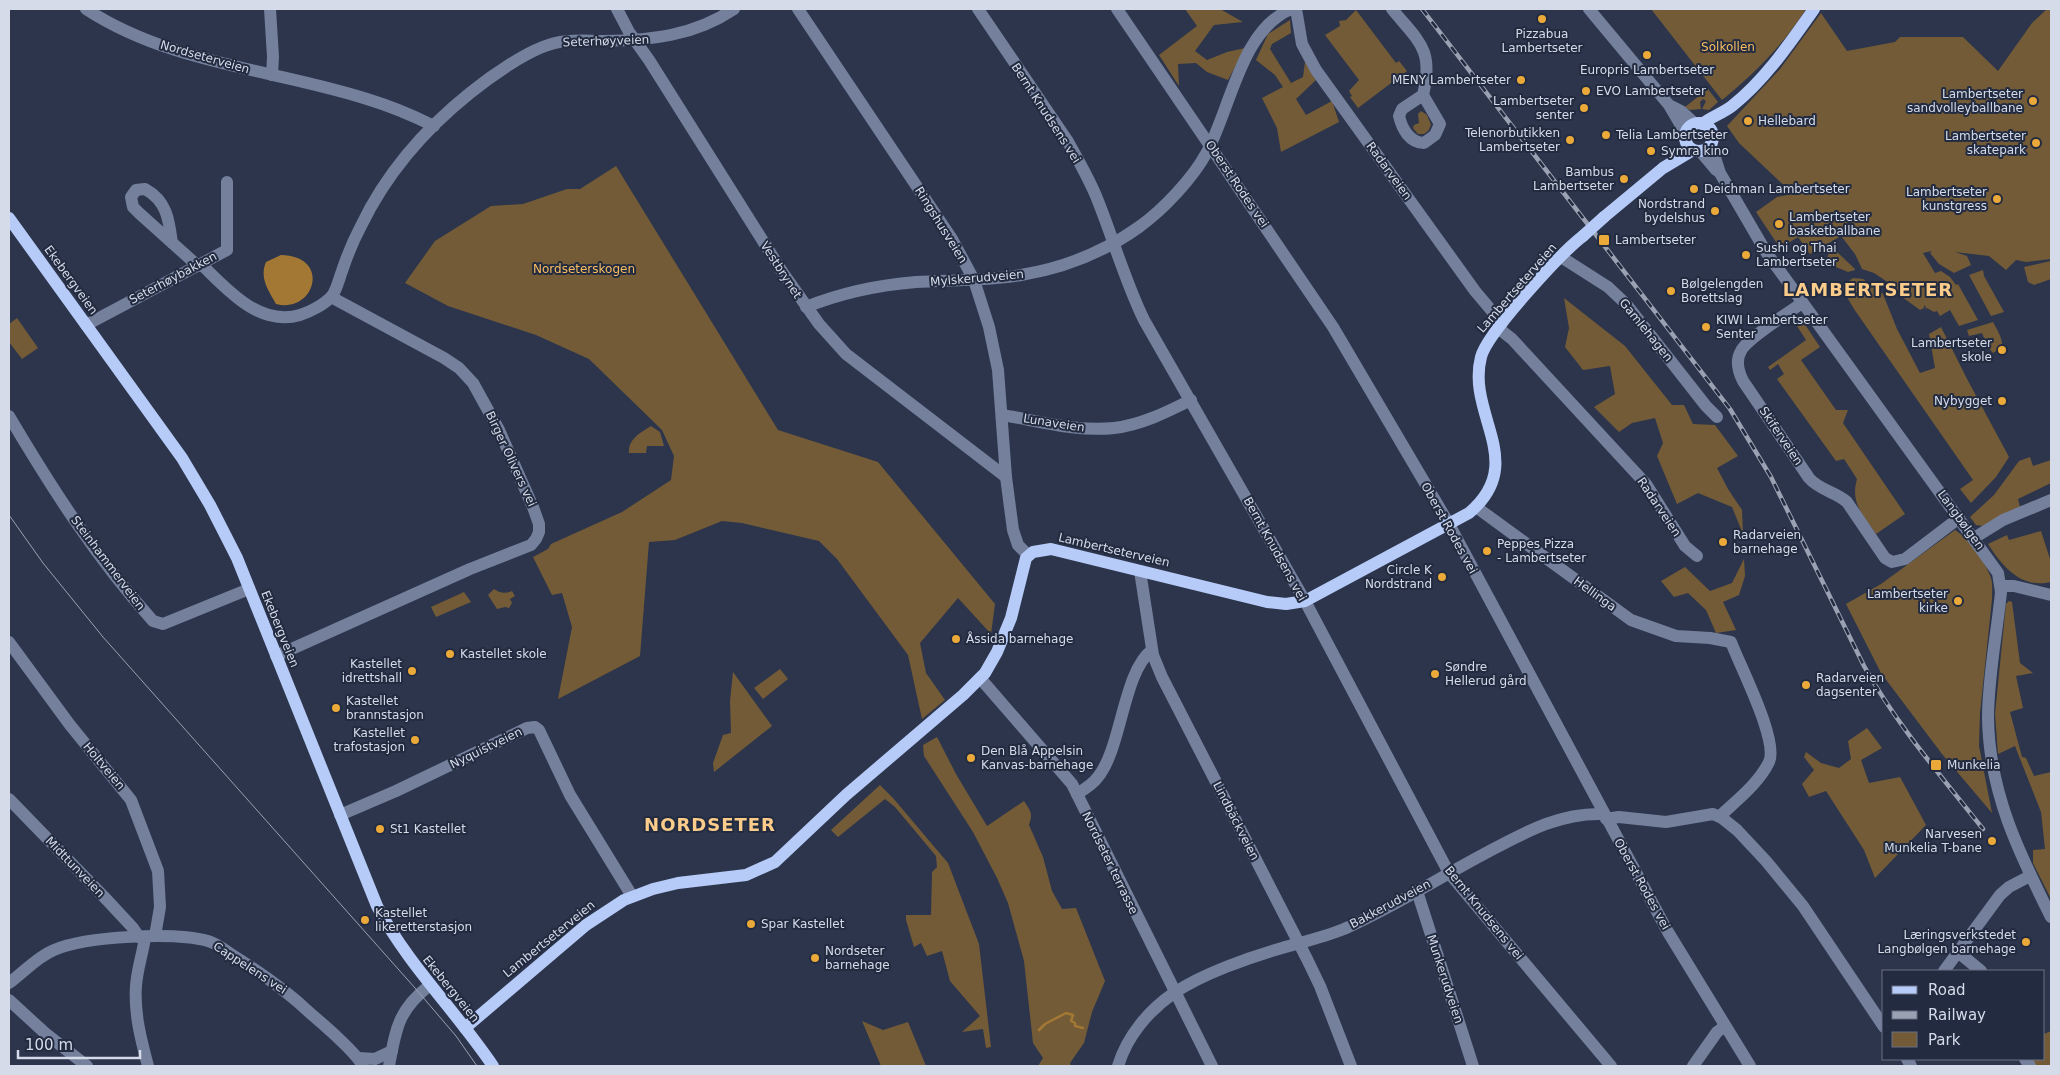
<svg xmlns="http://www.w3.org/2000/svg" width="2060" height="1075" font-family="'DejaVu Sans',sans-serif">
  <rect width="100%" height="100%" fill="#2c354b"/>
  <g fill="#735b37">
    <path d="M 1185,9 L 1220,9 L 1243,22 L 1214,25 L 1195,51 L 1207,60 L 1227,52 L 1245,48 L 1228,80 L 1207,72 L 1196,63 L 1178,64 L 1179,86 L 1159,55 L 1197,26 Z"/>
    <path d="M 1651,9 L 1806,9 C 1783,45 1755,73 1722,100 Z"/>
    <path d="M 2047,9 L 2051,9 L 2051,259 L 2026,262 L 2016,260 L 2006,270 L 1989,256 L 1955,252 L 1967,256 L 1971,265 L 1954,273 L 1939,264 L 1930,253 L 1932,251 L 1923,253 L 1935,273 L 1941,271 L 1950,277 L 1956,285 L 1958,284 L 1978,320 L 1959,326 L 1950,310 L 1940,316 L 1937,311 L 1934,312 L 1927,308 L 1925,309 L 1926,307 L 1924,305 L 1924,308 L 1920,310 L 1891,289 L 1892,285 L 1874,273 L 1862,269 L 1855,254 L 1841,236 L 1810,254 L 1798,237 L 1780,248 L 1756,212 L 1777,197 L 1793,194 L 1739,143 L 1727,126 L 1780,69 L 1821,13 L 1847,51 L 1895,42 L 1900,37 L 1963,37 L 1998,71 L 2032,23 Z"/>
    <path d="M 1356,10 L 1396,63 L 1399,61 L 1407,71 L 1358,108 L 1350,97 L 1352,96 L 1349,91 L 1359,80 L 1325,35 L 1340,26 L 1339,21 L 1346,20 Z"/>
    <path d="M 1290,20 L 1291,33 L 1272,44 L 1270,49 L 1291,83 L 1303,77 L 1305,62 L 1316,80 L 1296,99 L 1306,115 L 1332,101 L 1339,122 L 1281,152 L 1277,128 L 1262,98 L 1283,87 L 1275,75 L 1256,60 L 1268,34 Z"/>
    <path d="M 1708,89 L 1718,102 L 1709,110 L 1702,109 L 1706,101 L 1703,99 L 1700,102 L 1701,109 L 1690,110 L 1685,107 Z"/>
    <path d="M 1421,111 L 1427,115 L 1431,125 L 1428,131 L 1424,134 L 1418,134 L 1413,128 L 1414,125 L 1419,123 L 1418,114 Z"/>
    <path d="M 616,166 L 778,430 L 878,462 L 995,604 L 991,634 L 958,598 L 920,643 L 926,673 L 945,700 L 922,719 L 908,655 L 837,559 L 819,541 L 742,523 L 722,521 L 675,540 L 649,542 L 640,656 L 558,699 L 572,627 L 562,593 L 552,595 L 533,557 L 548,549 L 551,544 L 622,512 L 671,480 L 674,456 L 662,430 L 589,359 L 536,335 L 448,306 L 405,283 L 435,241 L 491,206 L 523,204 L 567,189 L 580,189 Z"/>
    <path d="M 1835,250 L 1855,269 L 1855,270 L 1848,272 L 1826,263 L 1829,252 Z"/>
    <path d="M 2051,261 L 2051,279 L 2034,285 L 2028,282 L 2024,267 Z"/>
    <path d="M 1983,270 L 1984,276 L 2004,312 L 1991,316 L 1969,275 Z"/>
    <path d="M 1853,278 L 1863,279 L 1883,294 L 1897,329 L 1920,373 L 1935,368 L 1929,334 L 1941,327 L 1966,377 L 2009,457 L 1996,477 L 1971,503 L 1960,489 L 1973,480 L 1854,309 L 1841,287 Z"/>
    <path d="M 1564,298 L 1625,346 L 1672,405 L 1684,405 L 1693,424 L 1715,425 L 1738,456 L 1717,468 L 1728,489 L 1742,510 L 1743,534 L 1732,507 L 1698,493 L 1677,504 L 1657,456 L 1663,443 L 1655,418 L 1632,423 L 1619,432 L 1594,407 L 1615,394 L 1610,366 L 1583,370 L 1565,347 L 1569,328 Z"/>
    <path d="M 17,318 L 38,348 L 22,359 L 9,342 L 9,324 Z"/>
    <path d="M 1993,322 C 1997,330 2003,338 2002,347 L 1993,353 L 1988,347 L 1982,333 L 1969,336 L 1967,330 Z"/>
    <path d="M 1804,323 L 1820,347 L 1801,360 L 1836,410 L 1848,410 L 1843,423 L 1905,514 L 1876,534 C 1863,515 1850,503 1857,479 L 1844,459 L 1836,461 L 1777,379 L 1784,374 L 1778,364 L 1770,370 L 1768,367 L 1806,340 L 1797,326 Z"/>
    <path d="M 651,426 L 660,432 L 664,446 L 647,446 L 646,453 L 629,453 C 628,439 640,433 651,426 Z"/>
    <path d="M 2030,457 L 2033,466 L 2051,460 L 2051,483 L 2018,499 L 2020,507 L 1983,526 L 1976,525 L 1970,517 L 1994,495 L 2019,461 Z"/>
    <path d="M 1955,530 C 1970,540 1985,561 1991,578 C 1993,584 1992,593 1992,599 L 1980,713 L 1979,746 L 1992,813 L 1942,754 L 1881,673 L 1846,604 L 1881,584 Z"/>
    <path d="M 2041,531 L 2051,562 L 2051,582 C 2021,589 2003,567 1988,544 L 2007,535 L 2009,540 Z"/>
    <path d="M 1744,559 L 1745,576 L 1739,595 L 1723,602 L 1736,630 L 1716,633 L 1706,610 L 1688,593 L 1674,597 L 1661,581 L 1685,567 L 1710,591 L 1732,583 Z"/>
    <path d="M 494,589 C 499,593 506,594 512,591 L 515,596 L 510,599 L 512,603 L 509,608 L 505,607 L 497,609 L 488,595 Z"/>
    <path d="M 464,592 L 471,602 L 436,617 L 431,607 Z"/>
    <path d="M 2009,601 L 2012,602 L 2020,663 L 2033,673 L 2016,676 L 2023,708 L 2010,712 L 2022,757 L 2026,758 L 2034,776 L 2051,772 L 2051,899 L 2033,863 L 2033,850 L 2045,849 L 2041,812 L 2015,746 L 1998,754 L 1995,714 L 2006,604 Z"/>
    <path d="M 780,669 L 788,679 L 763,699 L 754,688 Z"/>
    <path d="M 733,672 L 772,726 L 714,772 L 713,763 L 723,735 L 731,733 L 730,701 Z"/>
    <path d="M 1867,728 L 1882,748 L 1861,760 L 1869,783 L 1900,777 L 1926,825 L 1875,878 L 1864,850 L 1826,791 L 1809,797 L 1802,784 L 1814,770 L 1804,757 L 1806,752 L 1821,763 L 1839,768 L 1851,759 L 1848,741 Z"/>
    <path d="M 937,737 L 956,774 L 987,826 L 1024,801 C 1031,812 1033,813 1029,825 L 1043,857 L 1052,891 L 1062,909 L 1076,908 L 1105,981 L 1092,1012 L 1084,1043 L 1070,1063 L 1071,1066 L 1038,1066 L 1043,1058 L 1033,1043 L 1024,961 L 1008,903 L 997,878 L 973,832 L 924,756 L 923,745 Z"/>
    <path d="M 880,785 L 893,798 L 948,863 L 979,944 L 991,1047 L 986,1048 L 983,1029 L 962,1032 L 980,1016 L 950,981 L 942,951 L 927,956 L 921,943 L 914,947 L 906,920 L 906,915 L 931,915 L 932,872 L 937,867 L 936,856 L 895,807 L 885,799 L 838,837 L 831,830 Z"/>
    <path d="M 862,1021 L 883,1030 L 908,1022 L 926,1066 L 881,1066 Z"/>
    <path d="M 2051,1031 L 2051,1066 L 2034,1066 L 2030,1059 L 2044,1059 L 2044,1034 Z"/>
  </g>
  <path fill="#a37834" d="M 281,255 C 332,256 315,314 276,304 C 269,291 259,278 266,262 Z"/>
  <g fill="none" stroke-linecap="round" stroke-linejoin="round">
    <path stroke="#a37834" stroke-width="2.5" d="M 1039,1030 L 1045,1024 L 1066,1013 L 1073,1015 L 1071,1021 L 1075,1023 L 1075,1026 L 1083,1028"/>
    <g stroke="#74809c" stroke-width="12">
      <path d="M 86,9 C 170,64 273,69 367,99 C 390,106 412,115 434,126"/>
      <path d="M 270,9 L 273,57 L 272,75"/>
      <path d="M 617,9 L 629,32 L 649,60 L 783,273 L 819,324 L 846,354 L 1006,477"/>
      <path d="M 798,9 L 952,239 L 974,280 L 989,327 L 998,370 L 1006,477 L 1013,530 L 1018,545 L 1028,555"/>
      <path d="M 978,9 L 1067,140 C 1078,160 1090,180 1098,201 C 1114,241 1125,281 1144,320 L 1305,601 L 1449,873 L 1611,1066"/>
      <path d="M 1117,9 L 1333,327 L 1449,524 L 1668,932 L 1750,1066"/>
      <path d="M 1296,9 L 1302,44 L 1316,70 L 1475,291 L 1502,323"/>
      <path d="M 1392,9 C 1419,42 1434,49 1423,95 L 1402,109 L 1399,116 C 1402,129 1410,143 1424,143 L 1435,135 L 1440,124 L 1423,95"/>
      <path d="M 1589,9 L 1669,105 L 1686,134"/>
      <path d="M 1671,106 L 1681,111 L 1695,124"/>
      <path d="M 1711,145 L 1720,173 L 1766,252 L 1998,573 L 2001,592 C 1997,633 1988,677 1988,718 C 1989,792 2019,853 2051,917"/>
      <path d="M 1700,151 L 1716,170"/>
      <path d="M 172,243 C 169,220 167,201 145,189 L 136,190 L 131,197 L 133,207 L 139,213 L 198,266"/>
      <path d="M 1561,257 L 1608,287 L 1626,304 L 1706,406 L 1717,417"/>
      <path d="M 201,264 C 227,289 259,327 300,315 C 310,312 325,304 332,296 C 337,289 339,279 342,271 C 347,256 353,241 361,226 C 386,174 425,129 470,93 C 491,76 529,49 555,43 C 571,39 588,41 604,41 C 651,40 694,36 734,9"/>
      <path d="M 1802,303 C 1790,312 1746,339 1741,351 C 1735,361 1738,371 1743,381 L 1809,478 C 1819,490 1836,492 1847,502 L 1885,558 L 1892,562 L 1905,559 L 1959,518"/>
      <path d="M 806,307 C 841,293 879,285 916,282 C 951,280 987,281 1021,275 C 1064,268 1104,252 1139,227 C 1164,209 1193,178 1207,152 C 1231,107 1241,30 1291,9"/>
      <path d="M 86,325 L 227,250 L 227,182"/>
      <path d="M 1498,328 L 1512,339 L 1646,484 L 1685,546 L 1697,556"/>
      <path d="M 1002,415 C 1039,421 1077,432 1114,428 C 1141,425 1167,412 1191,400"/>
      <path d="M 9,416 C 51,487 97,559 153,621 L 163,624 L 249,589"/>
      <path d="M 1476,507 L 1631,620 L 1676,636 L 1710,638 L 1731,642 C 1740,666 1779,741 1769,762 C 1759,783 1737,800 1720,816"/>
      <path d="M 1974,538 L 2003,520 L 2051,500"/>
      <path d="M 1140,571 L 1153,655 L 1162,677 L 1307,959 L 1320,986 L 1351,1066"/>
      <path d="M 2001,586 L 2014,586 L 2051,595"/>
      <path d="M 9,642 L 70,725 L 131,800 L 158,871 L 160,907 L 155,936"/>
      <path d="M 276,656 L 470,569 L 531,545 L 536,539 L 539,532 L 539,524 L 533,507 L 499,430 L 473,383 L 459,368 L 444,358 L 331,297"/>
      <path d="M 980,678 L 1072,784 L 1212,1066"/>
      <path d="M 1077,794 C 1085,789 1093,784 1098,777 C 1122,747 1123,672 1152,650"/>
      <path d="M 9,799 L 107,900 L 133,928 L 139,937"/>
      <path d="M 340,815 L 396,791 L 527,728 L 535,727 L 539,730 L 570,795 L 632,896"/>
      <path d="M 1606,819 L 1619,817 L 1666,822 L 1713,814 L 1722,818 L 1737,830 L 1766,861 L 1803,906 L 1884,1027"/>
      <path d="M 1417,891 L 1473,1066"/>
      <path d="M 145,937 C 143,953 137,969 136,986 C 134,1013 141,1040 148,1066"/>
      <path d="M 1958,952 L 1981,971"/>
      <path d="M 1944,971 L 2000,895 L 2009,887 L 2030,876"/>
      <path d="M 9,983 C 24,972 37,957 54,950 C 86,936 175,932 208,941 C 218,944 226,951 234,956 C 261,973 287,991 310,1013 C 324,1025 355,1051 363,1066"/>
      <path d="M 9,1000 L 45,1033 L 87,1066"/>
      <path d="M 359,1058 L 375,1059 L 392,1051"/>
      <path d="M 1907,1059 L 1911,1066"/>
      <path d="M 2025,1059 L 2030,1066"/>
      <path d="M 389,1066 C 396,1028 398,1010 430,985"/>
      <path d="M 1118,1066 C 1127,1036 1149,1010 1174,993 C 1202,974 1250,957 1282,948 C 1303,942 1324,937 1344,929 C 1392,908 1437,879 1484,854 C 1522,834 1559,812 1604,814"/>
      <path d="M 1693,1066 L 1717,1032 L 1725,1026"/>
    </g>
    <g stroke="#b7cbf9" stroke-width="12">
      <circle cx="1699" cy="137" r="14"/>
      <path d="M 1702,124 C 1711,117 1723,113 1732,106 C 1765,80 1790,43 1814,9"/>
      <path d="M 1604,217 L 1663,168 L 1693,150"/>
      <path d="M 9,218 L 182,458 L 210,505 L 237,558 L 377,906 C 408,965 456,1011 493,1066"/>
      <path d="M 465,1028 L 586,925 L 624,900 L 653,889 L 678,883 L 746,875 L 775,862 L 846,795 L 963,695 L 985,673 L 997,652 L 1011,618 L 1026,558 L 1033,552 L 1051,549 L 1267,602 L 1286,604 L 1305,601 L 1469,513 C 1529,462 1466,415 1481,357 C 1487,333 1561,253 1583,236"/>
    </g>
    <path stroke="#9aa1b2" stroke-width="1" d="M 9,515 L 43,563 L 103,637 L 415,988 L 456,1036 L 477,1066"/>
    <g stroke="#9aa1b2" stroke-width="4.5">
      <path id="rail" d="M 1422,9 L 1730,409 L 1771,477 L 1864,666 C 1897,725 1941,776 1983,829"/>
    </g>
    <use href="#rail" stroke="#222b40" stroke-width="2.5" stroke-dasharray="8" stroke-linecap="butt"/>
    <path stroke="#b7cbf9" stroke-width="12" d="M 1583,236 L 1604,217"/>
  </g>
  <g fill="#eba93a" stroke="#222b40" stroke-width="2">
    <circle cx="1542" cy="19" r="5"/>
    <circle cx="1647" cy="55" r="5"/>
    <circle cx="1521" cy="80" r="5"/>
    <circle cx="1586" cy="91" r="5"/>
    <circle cx="2033" cy="101" r="5"/>
    <circle cx="1584" cy="108" r="5"/>
    <circle cx="1748" cy="121" r="5"/>
    <circle cx="1606" cy="135" r="5"/>
    <circle cx="1570" cy="140" r="5"/>
    <circle cx="2036" cy="143" r="5"/>
    <circle cx="1651" cy="151" r="5"/>
    <circle cx="1624" cy="179" r="5"/>
    <circle cx="1694" cy="189" r="5"/>
    <circle cx="1997" cy="199" r="5"/>
    <circle cx="1715" cy="211" r="5"/>
    <circle cx="1779" cy="224" r="5"/>
    <rect x="1598" y="234" width="12" height="12" rx="2.5"/>
    <circle cx="1746" cy="255" r="5"/>
    <circle cx="1671" cy="291" r="5"/>
    <circle cx="1706" cy="327" r="5"/>
    <circle cx="2002" cy="350" r="5"/>
    <circle cx="2002" cy="401" r="5"/>
    <circle cx="1723" cy="542" r="5"/>
    <circle cx="1487" cy="551" r="5"/>
    <circle cx="1442" cy="577" r="5"/>
    <circle cx="1958" cy="601" r="5"/>
    <circle cx="956" cy="639" r="5"/>
    <circle cx="450" cy="654" r="5"/>
    <circle cx="412" cy="671" r="5"/>
    <circle cx="1435" cy="674" r="5"/>
    <circle cx="1806" cy="685" r="5"/>
    <circle cx="336" cy="708" r="5"/>
    <circle cx="415" cy="740" r="5"/>
    <circle cx="971" cy="758" r="5"/>
    <rect x="1930" y="759" width="12" height="12" rx="2.5"/>
    <circle cx="380" cy="829" r="5"/>
    <circle cx="1992" cy="841" r="5"/>
    <circle cx="365" cy="920" r="5"/>
    <circle cx="751" cy="924" r="5"/>
    <circle cx="2026" cy="942" r="5"/>
    <circle cx="815" cy="958" r="5"/>
  </g>
  <g text-anchor="middle" dominant-baseline="central" stroke-width="4" stroke-linejoin="round" paint-order="stroke">
    <g font-size="12" fill="#d5dbe9" stroke="#222b40" text-anchor="start">
      <text x="1542" y="34" text-anchor="middle">Pizzabua<tspan x="1542" dy="14">Lambertseter</tspan></text>
      <text x="1647" y="70" text-anchor="middle">Europris Lambertseter</text>
      <text x="1511" y="80" text-anchor="end">MENY Lambertseter</text>
      <text x="1596" y="91">EVO Lambertseter</text>
      <text x="2023" y="94" text-anchor="end">Lambertseter<tspan x="2023" dy="14">sandvolleyballbane</tspan></text>
      <text x="1574" y="101" text-anchor="end">Lambertseter<tspan x="1574" dy="14">senter</tspan></text>
      <text x="1758" y="121">Hellebard</text>
      <text x="1560" y="133" text-anchor="end">Telenorbutikken<tspan x="1560" dy="14">Lambertseter</tspan></text>
      <text x="1616" y="135">Telia Lambertseter</text>
      <text x="2026" y="136" text-anchor="end">Lambertseter<tspan x="2026" dy="14">skatepark</tspan></text>
      <text x="1661" y="151">Symra kino</text>
      <text x="1614" y="172" text-anchor="end">Bambus<tspan x="1614" dy="14">Lambertseter</tspan></text>
      <text x="1704" y="189">Deichman Lambertseter</text>
      <text x="1987" y="192" text-anchor="end">Lambertseter<tspan x="1987" dy="14">kunstgress</tspan></text>
      <text x="1705" y="204" text-anchor="end">Nordstrand<tspan x="1705" dy="14">bydelshus</tspan></text>
      <text x="1789" y="217">Lambertseter<tspan x="1789" dy="14">basketballbane</tspan></text>
      <text x="1615" y="240">Lambertseter</text>
      <text x="1756" y="248">Sushi og Thai<tspan x="1756" dy="14">Lambertseter</tspan></text>
      <text x="1681" y="284">Bølgelengden<tspan x="1681" dy="14">Borettslag</tspan></text>
      <text x="1716" y="320">KIWI Lambertseter<tspan x="1716" dy="14">Senter</tspan></text>
      <text x="1992" y="343" text-anchor="end">Lambertseter<tspan x="1992" dy="14">skole</tspan></text>
      <text x="1992" y="401" text-anchor="end">Nybygget</text>
      <text x="1733" y="535">Radarveien<tspan x="1733" dy="14">barnehage</tspan></text>
      <text x="1497" y="544">Peppes Pizza<tspan x="1497" dy="14">- Lambertseter</tspan></text>
      <text x="1432" y="570" text-anchor="end">Circle K<tspan x="1432" dy="14">Nordstrand</tspan></text>
      <text x="1948" y="594" text-anchor="end">Lambertseter<tspan x="1948" dy="14">kirke</tspan></text>
      <text x="966" y="639">Åssida barnehage</text>
      <text x="460" y="654">Kastellet skole</text>
      <text x="402" y="664" text-anchor="end">Kastellet<tspan x="402" dy="14">idrettshall</tspan></text>
      <text x="1445" y="667">Søndre<tspan x="1445" dy="14">Hellerud gård</tspan></text>
      <text x="1816" y="678">Radarveien<tspan x="1816" dy="14">dagsenter</tspan></text>
      <text x="346" y="701">Kastellet<tspan x="346" dy="14">brannstasjon</tspan></text>
      <text x="405" y="733" text-anchor="end">Kastellet<tspan x="405" dy="14">trafostasjon</tspan></text>
      <text x="981" y="751">Den Blå Appelsin<tspan x="981" dy="14">Kanvas-barnehage</tspan></text>
      <text x="1947" y="765">Munkelia</text>
      <text x="390" y="829">St1 Kastellet</text>
      <text x="1982" y="834" text-anchor="end">Narvesen<tspan x="1982" dy="14">Munkelia T-bane</tspan></text>
      <text x="375" y="913">Kastellet<tspan x="375" dy="14">likeretterstasjon</tspan></text>
      <text x="761" y="924">Spar Kastellet</text>
      <text x="2016" y="935" text-anchor="end">Læringsverkstedet<tspan x="2016" dy="14">Langbølgen barnehage</tspan></text>
      <text x="825" y="951">Nordseter<tspan x="825" dy="14">barnehage</tspan></text>
    </g>
    <g font-size="12" fill="#d5dbe9" stroke="#222b40">
      <text transform="translate(606 41) rotate(-2)">Seterhøyveien</text>
      <text transform="translate(205 57) rotate(16)">Nordseterveien</text>
      <text transform="translate(1046 113) rotate(57)">Bernt Knudsens vei</text>
      <text transform="translate(1389 171) rotate(54)">Radarveien</text>
      <text transform="translate(1237 184) rotate(56)">Oberst Rodes vei</text>
      <text transform="translate(941 225) rotate(58)">Ringshusveien</text>
      <text transform="translate(781 270) rotate(57)">Vestbrynet</text>
      <text transform="translate(173 278) rotate(-28)">Seterhøybakken</text>
      <text transform="translate(977 278) rotate(-5)">Mylskerudveien</text>
      <text transform="translate(71 280) rotate(54)">Ekebergveien</text>
      <text transform="translate(1517 288) rotate(-49)">Lambertseterveien</text>
      <text transform="translate(1646 330) rotate(51)">Gamlehagen</text>
      <text transform="translate(1054 423) rotate(9)">Lunaveien</text>
      <text transform="translate(1781 436) rotate(56)">Skiferveien</text>
      <text transform="translate(511 459) rotate(65)">Birger Olivers vei</text>
      <text transform="translate(1659 507) rotate(56)">Radarveien</text>
      <text transform="translate(1961 520) rotate(54)">Langbølgen</text>
      <text transform="translate(1449 528) rotate(61)">Oberst Rodes vei</text>
      <text transform="translate(1275 549) rotate(61)">Bernt Knudsens vei</text>
      <text transform="translate(1114 550) rotate(13)">Lambertseterveien</text>
      <text transform="translate(108 563) rotate(53)">Steinhammerveien</text>
      <text transform="translate(1595 594) rotate(36)">Hellinga</text>
      <text transform="translate(280 629) rotate(68)">Ekebergveien</text>
      <text transform="translate(486 748) rotate(-26)">Nyquistveien</text>
      <text transform="translate(104 766) rotate(50)">Holtveien</text>
      <text transform="translate(1236 821) rotate(63)">Lindbäckveien</text>
      <text transform="translate(1110 863) rotate(64)">Nordseter terrasse</text>
      <text transform="translate(75 867) rotate(46)">Midttunveien</text>
      <text transform="translate(1642 884) rotate(61)">Oberst Rodes vei</text>
      <text transform="translate(1390 904) rotate(-28)">Bakkerudveien</text>
      <text transform="translate(1484 913) rotate(51)">Bernt Knudsens vei</text>
      <text transform="translate(549 939) rotate(-39)">Lambertseterveien</text>
      <text transform="translate(250 968) rotate(33)">Cappelens vei</text>
      <text transform="translate(1445 979) rotate(72)">Munkerudveien</text>
      <text transform="translate(451 989) rotate(51)">Ekebergveien</text>
    </g>
    <g font-size="12" fill="#fbbe60" stroke="#222b40">
      <text x="1728" y="47">Solkollen</text>
      <text x="584" y="269">Nordseterskogen</text>
    </g>
    <g font-size="18" font-weight="bold" letter-spacing="1" fill="#fccd8a" stroke="#222b40">
      <text x="1868" y="289">LAMBERTSETER</text>
      <text x="710" y="824">NORDSETER</text>
    </g>
  </g>
  <rect width="2060" height="1075" fill="none" stroke="#d5dbe9" stroke-width="20"/>
  <rect x="1882" y="970" width="162" height="90" fill="#222b40" stroke="#6a7184"/>
  <rect x="1892" y="986" width="25" height="8" fill="#b7cbf9" stroke="#6a7184"/>
  <text x="1928" y="995" font-size="15" fill="#d5dbe9">Road</text>
  <rect x="1892" y="1011" width="25" height="8" fill="#9aa1b2" stroke="#6a7184"/>
  <text x="1928" y="1020" font-size="15" fill="#d5dbe9">Railway</text>
  <rect x="1892" y="1032" width="25" height="15" fill="#735b37" stroke="#6a7184"/>
  <text x="1928" y="1045" font-size="15" fill="#d5dbe9">Park</text>
  <path d="M18 1050v8h122v-8" fill="none" stroke="#d5dbe9" stroke-width="2.5"/>
  <text x="25" y="1050" font-size="15" fill="#d5dbe9" stroke="#222b40" stroke-width="4" paint-order="stroke">100 m</text>
</svg>
